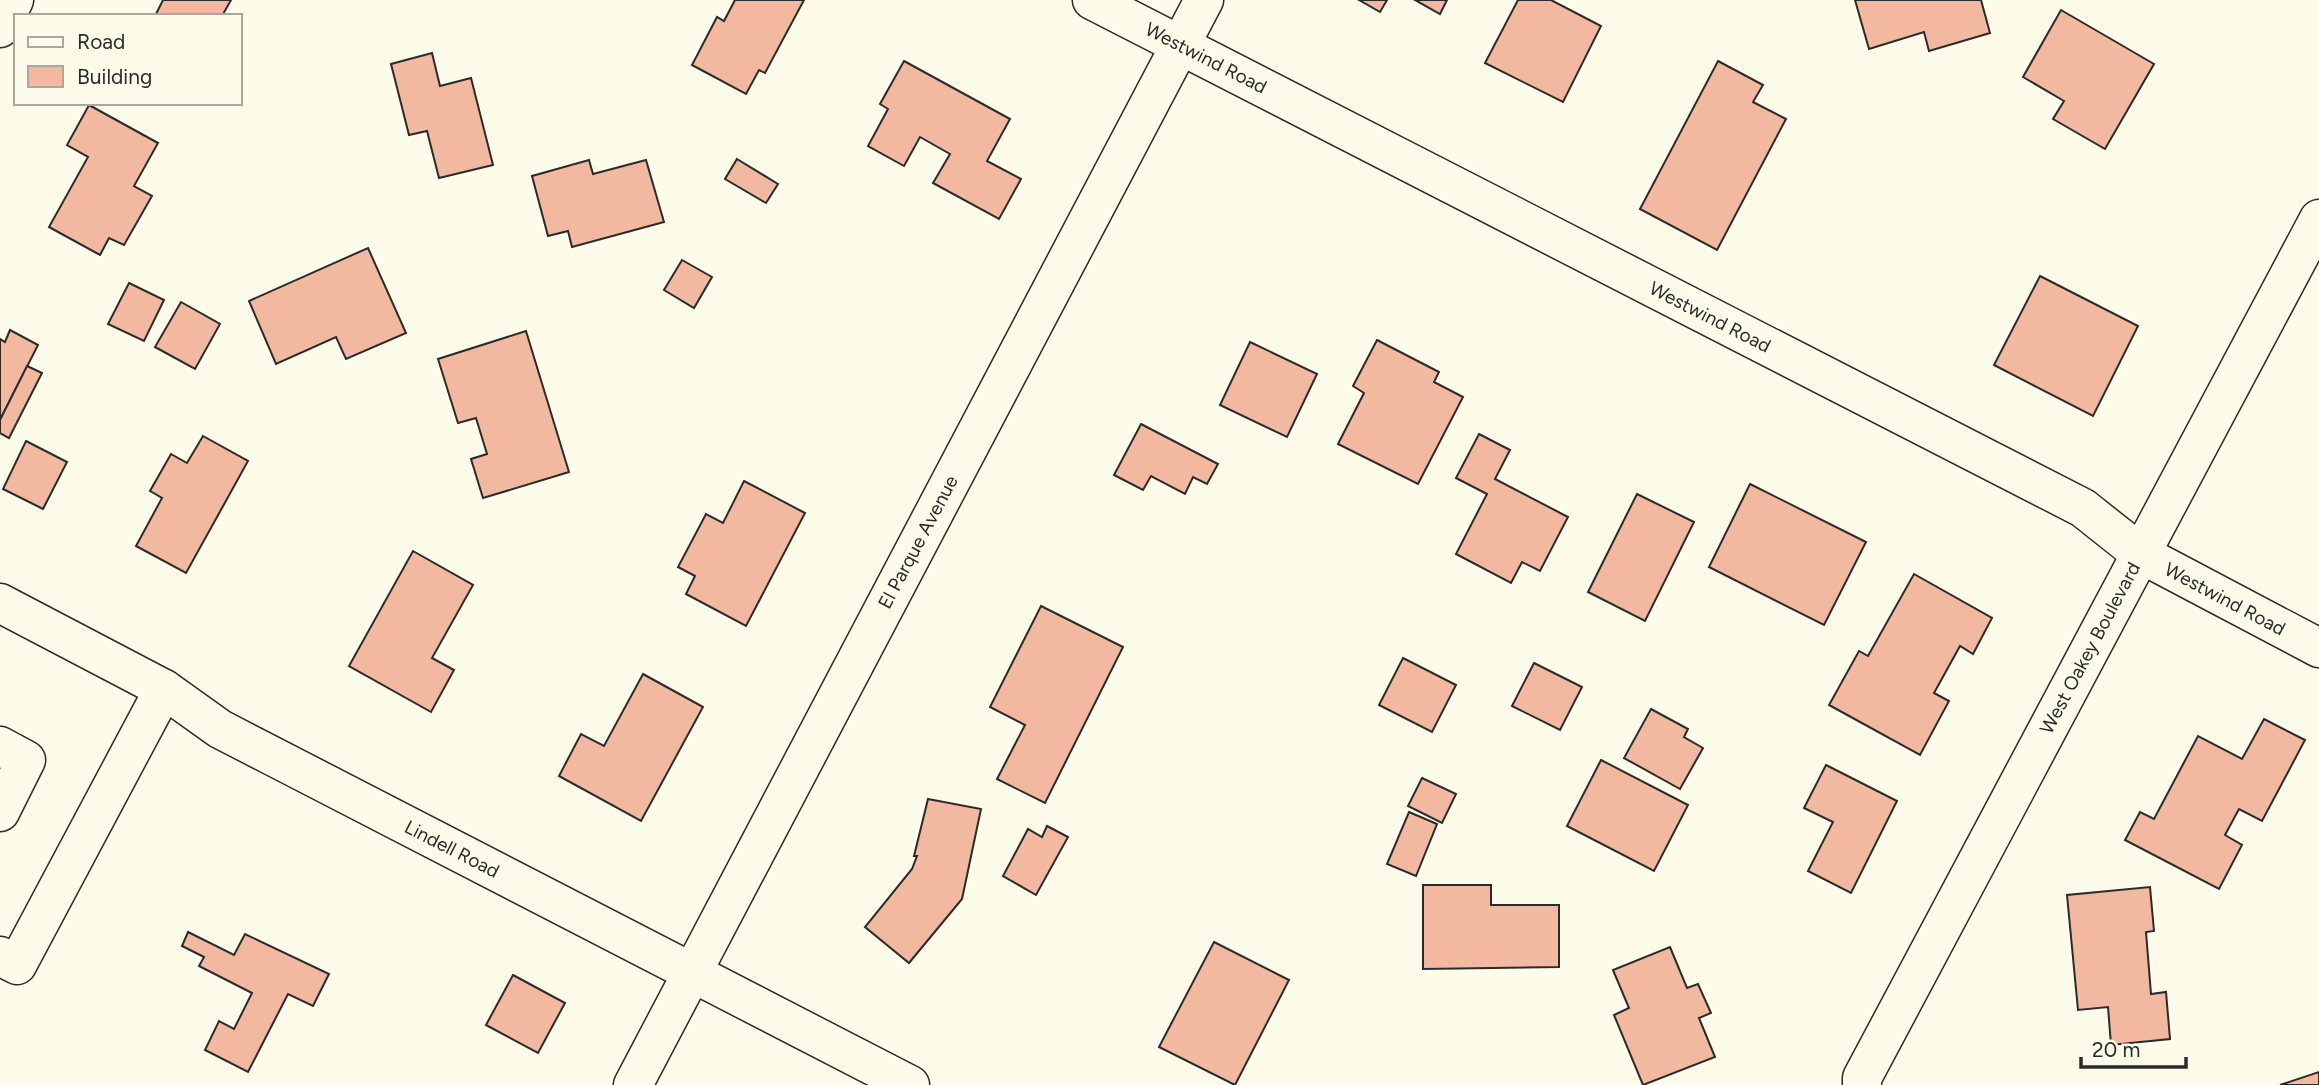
<svg xmlns="http://www.w3.org/2000/svg" width="2319" height="1085" font-family="Figtree,sans-serif">
  <rect width="100%" height="100%" fill="#fdfbea"/>
  <g fill="#f2b8a0" stroke="#2b2b2b" stroke-width="2">
    <path d="M 163,0 L 231,0 L 222,16 L 155,16 Z"/>
    <path d="M 735,0 L 804,0 L 765,73 L 759,70 L 746,94 L 692,65 L 717,17 L 724,21 Z"/>
    <path d="M 1359,0 L 1387,0 L 1380,12 Z"/>
    <path d="M 1415,0 L 1447,0 L 1440,14 Z"/>
    <path d="M 1518,0 L 1551,0 L 1601,26 L 1563,102 L 1485,63 Z"/>
    <path d="M 1855,0 L 1981,0 L 1990,33 L 1929,51 L 1924,32 L 1869,49 Z"/>
    <path d="M 2061,10 L 2154,64 L 2105,149 L 2053,119 L 2064,101 L 2023,77 Z"/>
    <path d="M 432,53 L 440,86 L 471,78 L 493,165 L 439,178 L 427,131 L 409,135 L 391,64 Z"/>
    <path d="M 904,61 L 1010,119 L 987,161 L 1021,179 L 999,219 L 933,183 L 950,154 L 920,137 L 904,166 L 868,146 L 888,109 L 880,104 Z"/>
    <path d="M 1718,61 L 1763,85 L 1753,102 L 1786,119 L 1717,250 L 1640,209 Z"/>
    <path d="M 89,105 L 158,143 L 134,186 L 152,196 L 124,245 L 109,238 L 100,255 L 49,227 L 88,157 L 67,145 Z"/>
    <path d="M 737,159 L 778,184 L 766,203 L 725,179 Z"/>
    <path d="M 589,160 L 593,174 L 646,160 L 664,222 L 572,247 L 568,231 L 548,236 L 532,176 Z"/>
    <path d="M 368,248 L 406,333 L 346,359 L 336,337 L 276,364 L 249,301 Z"/>
    <path d="M 682,260 L 712,277 L 694,308 L 664,290 Z"/>
    <path d="M 2040,276 L 2138,326 L 2093,416 L 1994,365 Z"/>
    <path d="M 129,283 L 164,300 L 144,341 L 108,324 Z"/>
    <path d="M 181,302 L 220,324 L 195,369 L 155,347 Z"/>
    <path d="M 10,330 L 38,345 L 0,420 L 0,339 L 5,342 Z"/>
    <path d="M 526,331 L 569,472 L 483,498 L 471,459 L 487,454 L 476,418 L 458,423 L 438,359 Z"/>
    <path d="M 1377,340 L 1439,372 L 1434,382 L 1463,397 L 1418,484 L 1338,444 L 1364,393 L 1353,386 Z"/>
    <path d="M 1250,342 L 1317,374 L 1287,437 L 1220,405 Z"/>
    <path d="M 27,366 L 42,373 L 9,438 L 0,433 L 0,420 Z"/>
    <path d="M 1141,424 L 1218,464 L 1207,484 L 1193,477 L 1185,494 L 1151,476 L 1143,490 L 1114,475 Z"/>
    <path d="M 1479,434 L 1510,450 L 1495,479 L 1568,517 L 1540,571 L 1522,562 L 1511,583 L 1456,554 L 1487,494 L 1456,478 Z"/>
    <path d="M 203,436 L 248,461 L 186,573 L 136,546 L 162,498 L 150,491 L 171,454 L 187,463 Z"/>
    <path d="M 26,441 L 67,462 L 43,509 L 3,489 Z"/>
    <path d="M 744,481 L 805,513 L 746,626 L 686,594 L 695,576 L 678,567 L 706,514 L 723,523 Z"/>
    <path d="M 1750,484 L 1866,542 L 1824,625 L 1709,567 Z"/>
    <path d="M 1637,494 L 1694,522 L 1645,621 L 1588,592 Z"/>
    <path d="M 413,551 L 473,585 L 432,658 L 454,670 L 431,712 L 349,666 Z"/>
    <path d="M 1914,574 L 1992,618 L 1973,654 L 1960,646 L 1934,693 L 1949,701 L 1920,755 L 1829,705 L 1859,651 L 1868,656 Z"/>
    <path d="M 1041,606 L 1123,647 L 1045,803 L 997,779 L 1025,725 L 990,707 Z"/>
    <path d="M 1403,658 L 1456,685 L 1432,732 L 1379,705 Z"/>
    <path d="M 1534,663 L 1582,687 L 1560,730 L 1512,706 Z"/>
    <path d="M 643,674 L 703,707 L 641,821 L 559,776 L 581,734 L 604,746 Z"/>
    <path d="M 1651,709 L 1688,729 L 1684,737 L 1703,748 L 1680,789 L 1624,758 Z"/>
    <path d="M 2264,719 L 2305,740 L 2262,821 L 2239,809 L 2225,835 L 2242,845 L 2219,889 L 2125,840 L 2140,812 L 2154,819 L 2198,736 L 2242,759 Z"/>
    <path d="M 1601,760 L 1688,805 L 1654,871 L 1567,826 Z"/>
    <path d="M 1826,765 L 1897,801 L 1851,893 L 1808,871 L 1833,822 L 1804,808 Z"/>
    <path d="M 1422,778 L 1456,794 L 1442,823 L 1408,806 Z"/>
    <path d="M 928,799 L 981,809 L 962,899 L 909,963 L 865,927 L 912,869 L 917,856 L 914,856 Z"/>
    <path d="M 1409,812 L 1437,824 L 1416,876 L 1387,864 Z"/>
    <path d="M 1047,826 L 1068,837 L 1036,895 L 1003,876 L 1028,829 L 1042,837 Z"/>
    <path d="M 1423,885 L 1491,885 L 1491,905 L 1559,905 L 1559,967 L 1423,969 Z"/>
    <path d="M 2150,887 L 2154,931 L 2146,932 L 2151,994 L 2166,992 L 2170,1039 L 2111,1045 L 2108,1007 L 2078,1010 L 2067,895 Z"/>
    <path d="M 188,932 L 234,955 L 245,934 L 329,974 L 313,1006 L 288,994 L 248,1072 L 205,1050 L 219,1021 L 234,1029 L 252,993 L 199,966 L 204,957 L 182,946 Z"/>
    <path d="M 1214,942 L 1289,980 L 1235,1085 L 1159,1047 Z"/>
    <path d="M 1670,947 L 1687,988 L 1698,984 L 1711,1013 L 1699,1018 L 1715,1057 L 1643,1085 L 1614,1015 L 1629,1008 L 1613,970 Z"/>
    <path d="M 513,975 L 565,1003 L 538,1053 L 486,1025 Z"/>
    <path d="M 2319,1072 L 2319,1085 L 2280,1085 Z"/>
  </g>
  <g fill="none" stroke-linecap="round" stroke-linejoin="round">
    <g stroke="#2b2b2b" stroke-width="41">
      <g id="minor">
        <path d="M 1092,0 L 2083,508 L 2141,554 L 2319,648"/>
        <path d="M 0,28 L 14,0"/>
        <path d="M 0,603 L 164,689 L 220,729 L 910,1085"/>
        <path d="M 0,746 L 26,760 L 0,812"/>
        <path d="M 0,956 L 17,965 L 164,689"/>
        <path d="M 633,1085 L 1204,0"/>
      </g>
    </g>
    <g stroke="#2b2b2b" stroke-width="41">
      <path id="major" d="M 1862,1085 L 1862,1078 L 2319,219"/>
    </g>
    <use href="#minor" stroke="#fdfbea" stroke-width="38"/>
    <use href="#major" stroke="#fdfbea" stroke-width="38"/>
  </g>
  <g text-anchor="middle" dominant-baseline="central" stroke-width="5" stroke-linejoin="round" paint-order="stroke">
    <g font-size="19" fill="#2b2b2b" stroke="#fdfbea">
      <text transform="translate(1206 58) rotate(27)">Westwind Road</text>
      <text transform="translate(1710 317) rotate(27)">Westwind Road</text>
      <text transform="translate(918 542) rotate(-62)">El Parque Avenue</text>
      <text transform="translate(2225 599) rotate(28)">Westwind Road</text>
      <text transform="translate(2090 648) rotate(-62)">West Oakey Boulevard</text>
      <text transform="translate(452 849) rotate(27)">Lindell Road</text>
    </g>
  </g>
  <rect x="14" y="14" width="228" height="91" fill="#fdfbea" stroke="#a9a89e" stroke-width="2"/>
  <rect x="28" y="37" width="35" height="10" fill="#fdfbea" stroke="#a9a89e" stroke-width="2"/>
  <text x="77" y="49" font-size="21" fill="#2b2b2b">Road</text>
  <rect x="28" y="66" width="35" height="21" fill="#f2b8a0" stroke="#a9a89e" stroke-width="2"/>
  <text x="77" y="84" font-size="21" fill="#2b2b2b">Building</text>
  <path d="M2081 1057v10h105v-10" fill="none" stroke="#2b2b2b" stroke-width="3.5"/>
  <text x="2092" y="1057" font-size="21" fill="#2b2b2b" stroke="#fdfbea" stroke-width="5" paint-order="stroke">20 m</text>
</svg>
